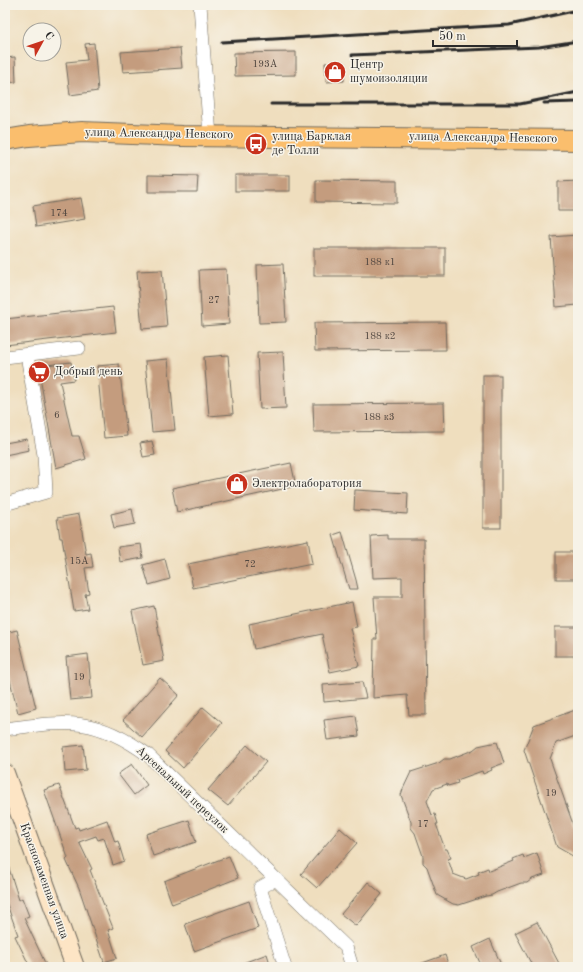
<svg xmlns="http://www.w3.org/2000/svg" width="583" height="972" font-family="'Old Standard TT',serif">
  <rect width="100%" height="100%" fill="#f7f3e8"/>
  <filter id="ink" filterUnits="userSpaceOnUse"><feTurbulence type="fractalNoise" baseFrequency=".025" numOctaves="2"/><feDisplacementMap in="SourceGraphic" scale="8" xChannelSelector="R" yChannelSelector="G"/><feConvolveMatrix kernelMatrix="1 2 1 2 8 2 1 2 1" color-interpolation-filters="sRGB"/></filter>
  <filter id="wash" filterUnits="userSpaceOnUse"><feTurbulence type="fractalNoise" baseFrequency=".012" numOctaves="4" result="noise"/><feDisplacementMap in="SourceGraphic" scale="16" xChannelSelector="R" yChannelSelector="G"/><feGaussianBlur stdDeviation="0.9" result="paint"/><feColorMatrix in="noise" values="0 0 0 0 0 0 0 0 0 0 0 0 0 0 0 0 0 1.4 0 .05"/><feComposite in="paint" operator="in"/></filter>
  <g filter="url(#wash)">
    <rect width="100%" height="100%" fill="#efdebe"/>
    <g id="blocks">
      <g fill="#c49c7e">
        <path d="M 94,43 L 98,91 L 70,95 L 66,62 L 87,60 L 85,44 Z"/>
        <path d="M 180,48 L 182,68 L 123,72 L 121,52 Z"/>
        <path d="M 296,52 L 296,75 L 235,76 L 234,53 Z"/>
        <path d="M 15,57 L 16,82 L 5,83 L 5,58 Z"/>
        <path d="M 343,62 L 344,81 L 326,82 L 325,63 Z"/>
        <path d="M 148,175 L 198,176 L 197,192 L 148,192 Z"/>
        <rect x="235" y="175" width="55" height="16"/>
        <path d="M 316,180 L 397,181 L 397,203 L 316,202 Z"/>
        <path d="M 578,181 L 578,211 L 558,211 L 558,182 Z"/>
        <path d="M 81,198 L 85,219 L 36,227 L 33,206 Z"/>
        <path d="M 577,235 L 578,305 L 556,307 L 551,237 Z"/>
        <rect x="314" y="248" width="131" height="28"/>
        <path d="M 283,264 L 286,322 L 259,323 L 257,265 Z"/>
        <path d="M 226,269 L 229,324 L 202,326 L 199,270 Z"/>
        <path d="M 162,270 L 167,327 L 142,329 L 137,271 Z"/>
        <path d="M 113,307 L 116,332 L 5,345 L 5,319 Z"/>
        <path d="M 445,322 L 446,350 L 315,351 L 314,323 Z"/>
        <path d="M 283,352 L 286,408 L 260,409 L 257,353 Z"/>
        <path d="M 228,355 L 233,414 L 209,416 L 204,357 Z"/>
        <path d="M 168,359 L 175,430 L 152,432 L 145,361 Z"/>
        <path d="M 71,362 L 74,380 L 60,382 L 72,436 L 79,436 L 86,459 L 56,468 L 38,366 Z"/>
        <path d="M 119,364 L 127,436 L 104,438 L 97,366 Z"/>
        <rect x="483" y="375" width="18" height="153"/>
        <path d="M 444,403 L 445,431 L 314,432 L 313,404 Z"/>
        <path d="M 27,439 L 29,450 L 5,455 L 5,443 Z"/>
        <path d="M 152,441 L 155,455 L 143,457 L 140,443 Z"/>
        <path d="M 291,463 L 296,486 L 177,512 L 172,488 Z"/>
        <path d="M 355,490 L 408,493 L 407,514 L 354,510 Z"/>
        <path d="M 132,509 L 135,524 L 114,528 L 111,514 Z"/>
        <path d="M 79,514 L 86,554 L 91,553 L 93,567 L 85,568 L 89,593 L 85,594 L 88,609 L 74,611 L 62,538 L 60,538 L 57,518 Z"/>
        <path d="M 342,532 L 356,580 L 358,589 L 349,589 L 333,535 Z"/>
        <path d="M 388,535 L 388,539 L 424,539 L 426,715 L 409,715 L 407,695 L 373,698 L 374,639 L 377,639 L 374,597 L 402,597 L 402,577 L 373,578 L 371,536 Z"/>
        <path d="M 308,540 L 312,564 L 193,588 L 188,564 Z"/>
        <path d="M 141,544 L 143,558 L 120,562 L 118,547 Z"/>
        <rect x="556" y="552" width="22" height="27"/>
        <path d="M 165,559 L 170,579 L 149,585 L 143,565 Z"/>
        <path d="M 352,602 L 357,627 L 350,628 L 359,666 L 330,672 L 322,634 L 254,649 L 249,624 Z"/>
        <path d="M 154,606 L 164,661 L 143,665 L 132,611 Z"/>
        <rect x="555" y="627" width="23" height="29"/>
        <path d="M 17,630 L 36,708 L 18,713 L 5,660 L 5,633 Z"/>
        <path d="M 88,654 L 92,698 L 70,700 L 66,657 Z"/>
        <path d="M 160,678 L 179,695 L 142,737 L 123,720 Z"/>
        <path d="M 362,682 L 366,698 L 324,702 L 323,685 Z"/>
        <path d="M 203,707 L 222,723 L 183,768 L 165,751 Z"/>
        <path d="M 578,709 L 578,735 L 556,743 L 550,759 L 574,827 L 578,829 L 578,859 L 557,847 L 524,750 L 534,725 Z"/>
        <path d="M 356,716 L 359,736 L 327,740 L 324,720 Z"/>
        <path d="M 497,742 L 504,763 L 491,768 L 492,770 L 483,774 L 482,771 L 457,780 L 458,783 L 448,786 L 447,784 L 433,789 L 427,801 L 432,815 L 435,814 L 438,824 L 436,824 L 445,849 L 447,849 L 451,858 L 448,859 L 453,874 L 466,879 L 479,874 L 478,872 L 488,868 L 489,871 L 514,861 L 513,859 L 523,855 L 524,858 L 537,853 L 544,875 L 532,879 L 527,883 L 521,883 L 497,892 L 492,895 L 486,896 L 459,905 L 453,904 L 437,895 L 427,867 L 423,863 L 423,856 L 415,833 L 411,828 L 411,822 L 401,795 L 403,789 L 411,772 L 439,763 L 444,759 L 450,759 L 473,750 L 478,746 Z"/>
        <path d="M 83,745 L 86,770 L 65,772 L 63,747 Z"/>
        <path d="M 247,745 L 266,762 L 228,806 L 208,790 Z"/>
        <path d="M 132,764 L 147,785 L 134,795 L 118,774 Z"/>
        <path d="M 59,785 L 75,828 L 78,827 L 79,830 L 107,820 L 115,842 L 118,841 L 124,861 L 113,865 L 104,838 L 98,840 L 96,836 L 79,842 L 92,869 L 90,870 L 113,928 L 108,930 L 117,958 L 104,962 L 79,888 L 66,860 L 68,858 L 44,790 Z"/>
        <path d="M 189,820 L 196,842 L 153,856 L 146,834 Z"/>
        <path d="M 340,828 L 357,843 L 317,888 L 301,874 Z"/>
        <path d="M 229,856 L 238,878 L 172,904 L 164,881 Z"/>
        <path d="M 7,862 L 19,900 L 22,898 L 29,916 L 24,918 L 47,967 L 30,967 L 15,936 L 18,935 L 5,899 L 5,863 Z"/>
        <path d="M 368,882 L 382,894 L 356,926 L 341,914 Z"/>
        <path d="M 249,901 L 258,928 L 194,951 L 185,924 Z"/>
        <path d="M 537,922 L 561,967 L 533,967 L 515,933 Z"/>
        <path d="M 490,939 L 502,967 L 482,967 L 480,963 L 473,947 Z"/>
        <path d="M 267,954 L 271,967 L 235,967 L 235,966 Z"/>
        <path d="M 445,955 L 449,967 L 414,967 L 414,966 Z"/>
      </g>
    </g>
  </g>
  <g filter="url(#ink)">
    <use href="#blocks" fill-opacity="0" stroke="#706a5e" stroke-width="1"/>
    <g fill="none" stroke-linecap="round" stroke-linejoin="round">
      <g stroke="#706a5e" stroke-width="14">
        <g id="street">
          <path d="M 200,5 L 210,136"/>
          <path d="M 5,357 L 79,348"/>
          <path d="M 5,504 L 46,492 L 44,455 L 27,355"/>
          <path d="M 5,729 C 67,721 95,716 148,755 L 346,947 L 352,967"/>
          <path d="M 276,879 L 260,888 L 285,967"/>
        </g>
      </g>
      <g stroke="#706a5e" stroke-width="20">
        <path id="secondary" d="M 5,773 L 75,967"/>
      </g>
      <g stroke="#706a5e" stroke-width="22">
        <path id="primary" d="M 5,140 L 29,136 L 82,132 L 182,136 L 578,140"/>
      </g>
      <use href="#street" stroke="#fff" stroke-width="13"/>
      <use href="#secondary" stroke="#fde5c5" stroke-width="18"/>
      <use href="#primary" stroke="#fabe6d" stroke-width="20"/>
      <g stroke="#2b2b2b" stroke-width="3">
        <path d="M 222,42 L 509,25 L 578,10"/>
        <path d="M 352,55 L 539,47 L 578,41"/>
        <path d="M 544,103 L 578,102"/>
        <path d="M 271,104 L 520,104 L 578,92"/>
      </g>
    </g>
  </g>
  <defs>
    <g id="shop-disc" transform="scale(1.15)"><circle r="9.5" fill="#c8321e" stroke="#f7f3e8"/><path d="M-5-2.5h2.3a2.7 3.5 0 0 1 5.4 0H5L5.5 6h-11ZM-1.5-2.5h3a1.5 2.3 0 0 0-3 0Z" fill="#fff"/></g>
    <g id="bus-disc" transform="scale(1.15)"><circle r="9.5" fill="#c8321e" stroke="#f7f3e8"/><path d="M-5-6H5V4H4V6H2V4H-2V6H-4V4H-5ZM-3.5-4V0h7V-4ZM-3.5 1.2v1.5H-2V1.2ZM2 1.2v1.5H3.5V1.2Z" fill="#fff"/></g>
    <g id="supermarket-disc" transform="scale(1.15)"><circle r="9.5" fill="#c8321e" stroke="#f7f3e8"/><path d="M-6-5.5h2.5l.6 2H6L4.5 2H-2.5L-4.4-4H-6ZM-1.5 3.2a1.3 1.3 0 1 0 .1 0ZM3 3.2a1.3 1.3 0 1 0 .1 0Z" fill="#fff"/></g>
  </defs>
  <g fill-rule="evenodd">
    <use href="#shop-disc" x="335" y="72"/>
    <use href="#bus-disc" x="256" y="144"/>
    <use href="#supermarket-disc" x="39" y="372"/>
    <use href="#shop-disc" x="237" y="484"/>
  </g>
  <g text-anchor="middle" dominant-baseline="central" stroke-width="3" stroke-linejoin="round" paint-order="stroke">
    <g font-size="10" fill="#514740">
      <text x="265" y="64">193А</text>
      <text x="59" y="213">174</text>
      <text x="380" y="262">188 к1</text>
      <text x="214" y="300">27</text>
      <text x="380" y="336">188 к2</text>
      <text x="57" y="415">6</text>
      <text x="379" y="417">188 к3</text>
      <text x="79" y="561">15А</text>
      <text x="250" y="564">72</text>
      <text x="79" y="677">19</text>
      <text x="551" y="793">19</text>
      <text x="423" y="824">17</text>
    </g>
    <g font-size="12" fill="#2b2b2b" stroke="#f7f3e8" text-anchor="start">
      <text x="350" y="65">Центр<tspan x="350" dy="14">шумоизоляции</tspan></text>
      <text x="272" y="137">улица Барклая<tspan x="272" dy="14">де Толли</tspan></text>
      <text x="54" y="372">Добрый день</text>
      <text x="252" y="484">Электролаборатория</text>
    </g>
    <g font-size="12" fill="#2b2b2b" stroke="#f7f3e8">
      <text transform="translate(159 134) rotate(1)">улица Александра Невского</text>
      <text transform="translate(483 138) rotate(1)">улица Александра Невского</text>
      <text transform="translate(182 790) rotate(43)">Арсенальный переулок</text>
      <text transform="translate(44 881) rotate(70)">Краснокаменная улица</text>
    </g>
  </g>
  <rect width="583" height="972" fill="none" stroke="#f7f3e8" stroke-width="20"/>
  <g transform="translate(42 42) rotate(50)"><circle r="19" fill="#f7f3e8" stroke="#a5a39c"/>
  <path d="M0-3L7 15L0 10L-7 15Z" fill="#c8321e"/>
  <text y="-6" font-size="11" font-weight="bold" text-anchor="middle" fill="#2b2b2b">С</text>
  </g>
  <path d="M433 40v6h84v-6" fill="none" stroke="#2b2b2b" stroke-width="2"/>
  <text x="439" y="40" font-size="12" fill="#2b2b2b" stroke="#f7f3e8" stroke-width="3" paint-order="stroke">50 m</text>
</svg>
